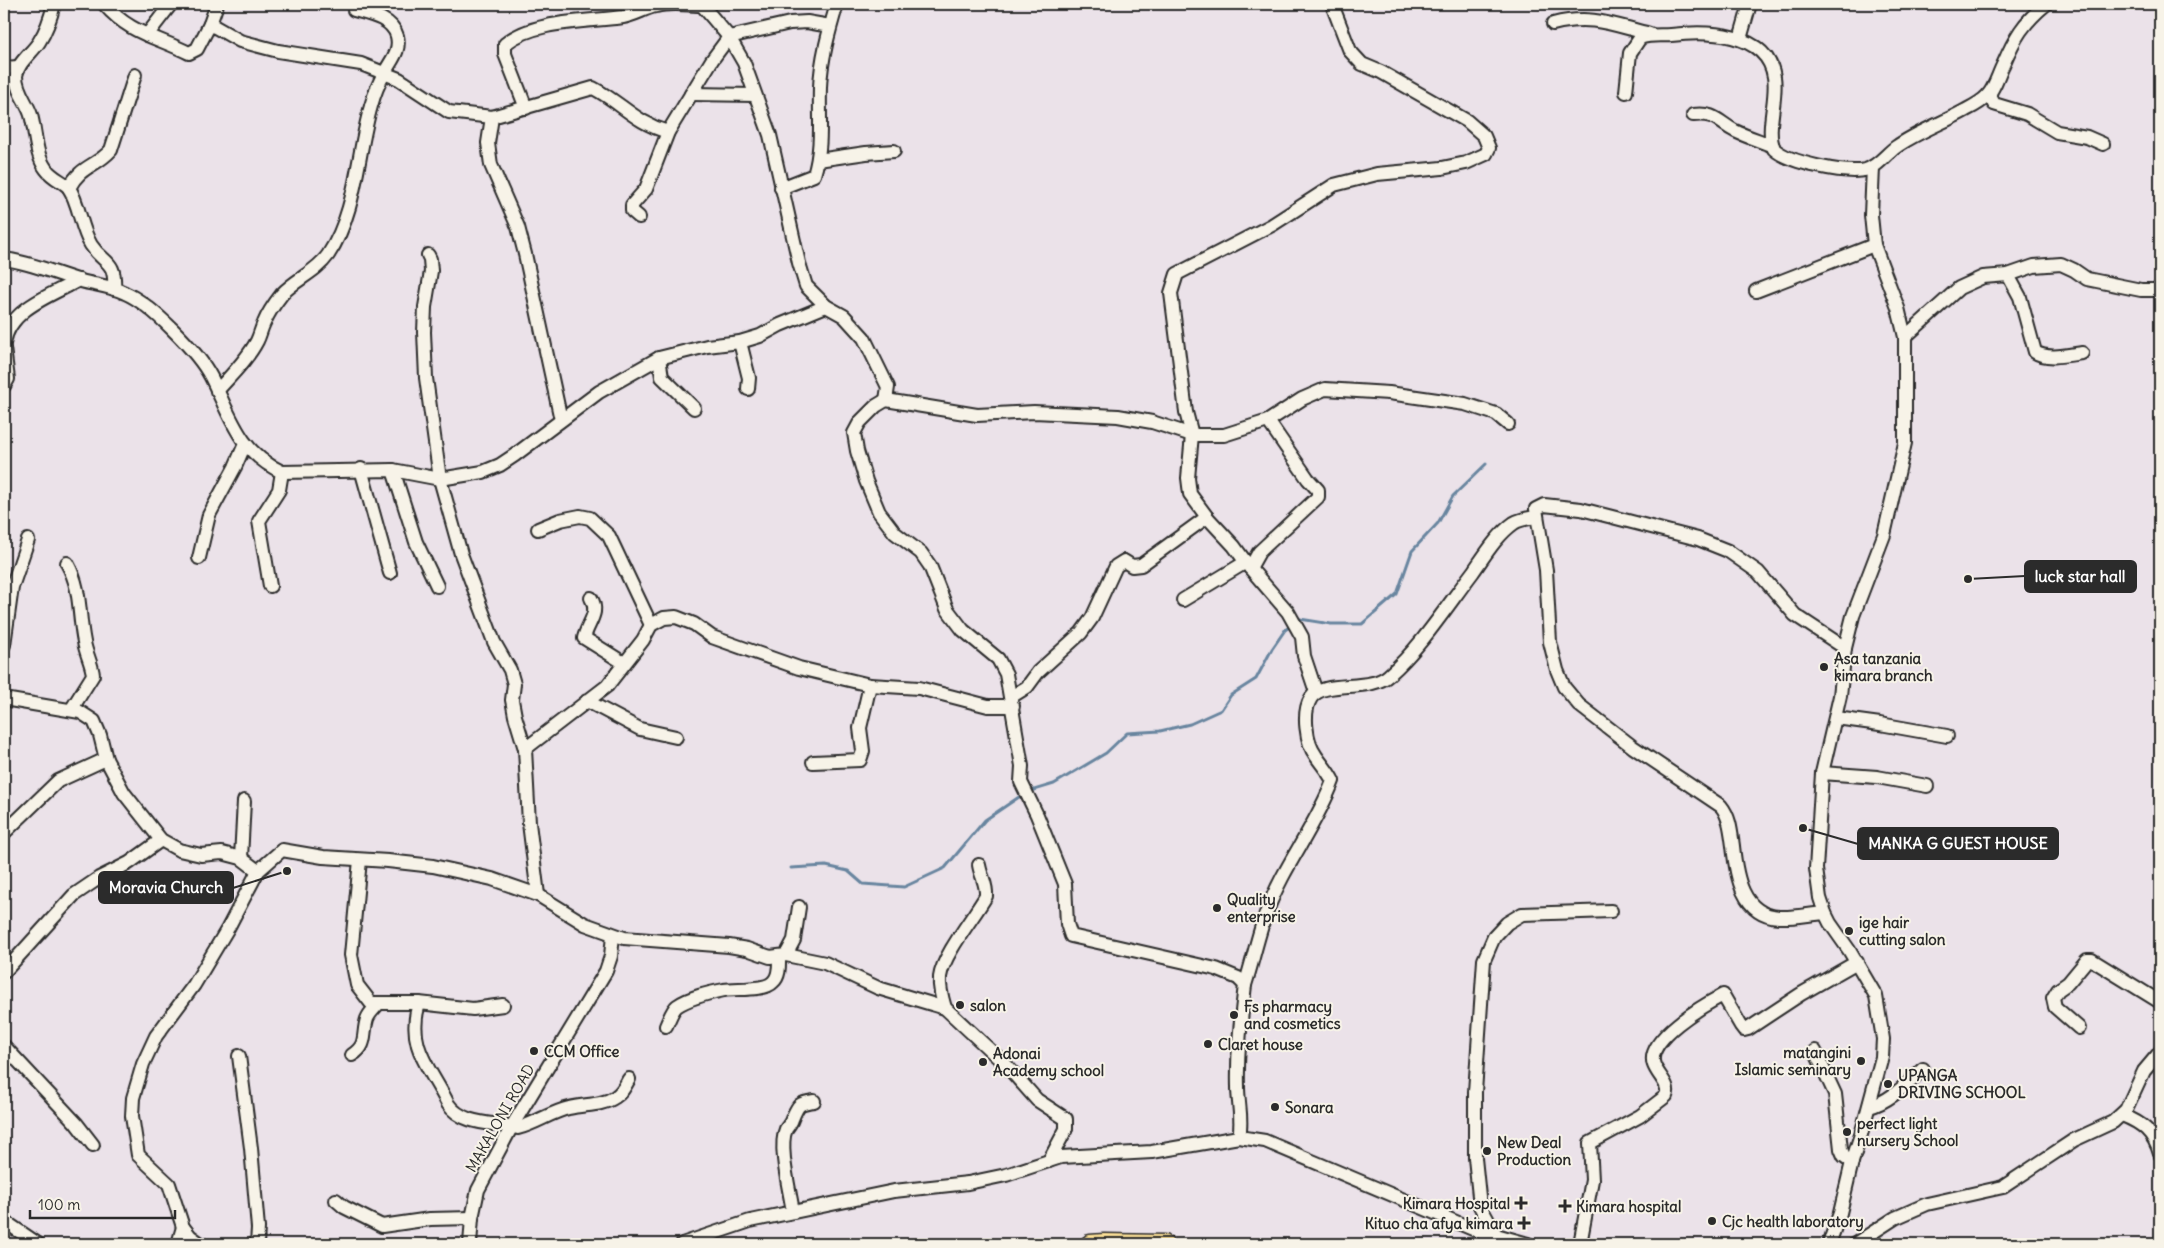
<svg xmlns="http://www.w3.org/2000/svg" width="2164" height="1248" font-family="Delius,sans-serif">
  <rect width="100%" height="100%" fill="#ebe2e9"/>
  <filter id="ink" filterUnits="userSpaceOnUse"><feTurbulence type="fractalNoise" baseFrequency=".02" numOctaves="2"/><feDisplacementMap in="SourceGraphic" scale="10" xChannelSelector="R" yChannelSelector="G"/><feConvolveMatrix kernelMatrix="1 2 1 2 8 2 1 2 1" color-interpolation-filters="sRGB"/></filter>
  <g filter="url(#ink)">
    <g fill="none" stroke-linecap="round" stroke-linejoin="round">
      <g stroke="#68859f" stroke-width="3">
        <path d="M 1297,622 L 1300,619 L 1331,624 L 1362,624 L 1397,594 L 1412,551 L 1438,523 L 1453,496 L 1486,464"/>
        <path d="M 1031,791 L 1054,784 L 1106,753 L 1127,733 L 1160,731 L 1190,724 L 1221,710 L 1231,695 L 1256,679 L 1272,649 L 1285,630 L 1292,625"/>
        <path d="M 791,868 L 826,866 L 848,871 L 863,884 L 904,887 L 945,868 L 985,820 L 1019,797"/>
      </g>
      <g stroke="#2b2b2b" stroke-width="16">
        <g id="minor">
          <path d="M 54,4 C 51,17 46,31 39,42 C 32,53 17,63 16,76 C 16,91 27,102 31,115 C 36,133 35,154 46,169 C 53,179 65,182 69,188 C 79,203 81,229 91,245 C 104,265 116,259 114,289"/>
          <path d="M 104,4 C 130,34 155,36 189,53 L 197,49 L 210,24"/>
          <path d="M 217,4 L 210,24 L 240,41 L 278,51 L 361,64 L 399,79 L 449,112 L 492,117 L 593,88 C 622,103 634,122 668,132"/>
          <path d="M 701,4 L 729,37 L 744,63 L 770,135 L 799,263 L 806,286 L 826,306 L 844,316 L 864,338 L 888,387 L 886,400"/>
          <path d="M 1553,24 C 1592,14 1613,25 1650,34"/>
          <path d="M 147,35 L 171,4"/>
          <path d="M 1740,39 L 1750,4"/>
          <path d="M 4,68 L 18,67"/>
          <path d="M 1626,92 L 1630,53 L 1640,38 C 1650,34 1661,36 1671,35 C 1705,31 1767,31 1774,77 C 1778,98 1765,130 1774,149 C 1789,163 1846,174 1865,170 C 1878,167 1886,154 1896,147 C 1917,132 1943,123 1966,110 C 1974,106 1982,102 1988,95 C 1995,87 1998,75 2003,65 C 2015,37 2023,23 2046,4"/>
          <path d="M 691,94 L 755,95"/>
          <path d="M 1989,94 L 1994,104 L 2027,114 L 2057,132 L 2087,137 L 2103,144"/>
          <path d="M 526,108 L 505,54 L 505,44 C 533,20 588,22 623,17 C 635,15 645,8 656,6 C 670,2 688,5 703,5"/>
          <path d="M 1693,115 C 1715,112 1718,122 1735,131 C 1747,137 1761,141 1773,146"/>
          <path d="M 492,117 L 488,143 L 491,165 L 518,227 L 525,254 L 561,420"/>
          <path d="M 818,160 L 866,153 L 894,151"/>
          <path d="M 69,188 C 81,165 96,167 111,150 L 135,75"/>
          <path d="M 781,188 L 814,175 C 823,146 819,117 820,87 C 821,59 829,31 837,4"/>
          <path d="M 639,217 L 632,211 L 632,205 L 646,189 L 668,132 L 712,60 L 729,37 L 790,23 L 807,22 L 830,26"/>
          <path d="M 428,255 L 430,259 L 431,271 L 425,307 L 424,332 L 426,378 L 440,479 L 461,554 L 494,642 L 510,670 L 514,684 L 512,700 L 515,716 L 525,749 L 529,823 L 538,895"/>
          <path d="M 4,259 C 33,263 53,273 81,281 C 95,285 111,286 125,293 C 151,304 198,352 211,377 C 231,417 239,452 282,472 L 393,470 L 440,479 L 483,472 L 500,465 L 515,455 L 599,392 L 659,358 L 707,346 L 740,342 L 760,336 L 780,325 L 826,306"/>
          <path d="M 2008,275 L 2020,297 L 2035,352 C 2047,360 2068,355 2082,353"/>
          <path d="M 1756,291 L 1874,245"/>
          <path d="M 1905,337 L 1959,288 L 1983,277 L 2008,275 L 2034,266 L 2061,264 L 2074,270 L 2087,279 L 2141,290 L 2160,290"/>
          <path d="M 740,342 L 749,378 L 748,389"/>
          <path d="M 4,344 C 8,309 52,295 79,280"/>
          <path d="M 4,348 L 8,379 L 4,386"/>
          <path d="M 659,358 L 662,377 L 694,408"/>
          <path d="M 217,391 C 231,375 247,360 257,341 C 260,335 261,329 264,323 C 268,313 275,303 282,294 C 296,279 316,272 328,255 C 357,212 357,153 371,106 C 374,95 378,84 384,74 C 390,61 401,52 397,36 C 392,18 369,14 354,10"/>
          <path d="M 361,469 L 390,573"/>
          <path d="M 393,470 L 416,542 L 437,586"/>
          <path d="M 538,529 L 560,520 L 580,516 L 590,518 L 609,536 L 651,625"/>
          <path d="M 199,558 L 209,515 L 235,467 L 245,444"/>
          <path d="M 67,563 C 82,590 78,613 84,642 C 86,654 92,664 93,675 L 71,710"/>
          <path d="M 1250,568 L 1259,552 L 1318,497 L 1318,490 L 1308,479 L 1268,421"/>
          <path d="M 270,586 L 259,521 L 279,490 L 282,472"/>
          <path d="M 591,598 C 600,613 588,622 584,638 L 624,663"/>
          <path d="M 1183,600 L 1246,562"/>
          <path d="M 4,645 L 12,587 L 28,540"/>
          <path d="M 1316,692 L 1304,656 L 1302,637 L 1288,612 L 1250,568 L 1234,546 L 1207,517 L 1190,494 L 1188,478 L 1192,435 L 1186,412 L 1171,293 L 1177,274 L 1272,225 L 1334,185 L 1377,174 L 1442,168 L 1466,163 L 1486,154 L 1489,148 L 1484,136 L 1467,121 L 1381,72 L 1362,64 L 1350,51 L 1333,7"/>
          <path d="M 1011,697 L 1027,687 L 1038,672 L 1081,633 L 1092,618 L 1116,566 L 1124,561 L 1132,566 L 1141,565 L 1207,517"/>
          <path d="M 4,699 L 80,712 L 94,721 L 100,735 L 106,759 L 124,793 L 161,840 L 179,850 L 201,855 L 222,853 L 241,858 L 258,871 L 228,928 L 194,985 L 156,1036 L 143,1064 L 133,1098 L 132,1116 L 138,1155 L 169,1184 L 183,1227 L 190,1236 L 201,1244"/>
          <path d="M 587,701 L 640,729 L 676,737"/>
          <path d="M 1836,718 L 1880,724 L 1947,736"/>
          <path d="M 525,749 L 607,686 L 643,640 L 651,625 L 664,618 L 676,617 L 694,624 L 712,637 L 799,668 L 870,685 L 919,688 L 988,706 L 1013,706"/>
          <path d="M 813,762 L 860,760 L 863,751 L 860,728 L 870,685"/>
          <path d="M 1822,773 L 1877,777 L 1927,786"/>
          <path d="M 4,833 L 58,781 L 106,759"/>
          <path d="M 241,858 L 244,801"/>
          <path d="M 360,860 L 351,955 L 357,985 L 371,1003 L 419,1003 L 473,1009 L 503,1005"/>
          <path d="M 258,871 L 282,850 L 323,857 L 388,861 L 433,866 L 492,879 L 538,895 L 585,924 L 624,938 L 729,946 L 747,949 L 770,957 L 786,955 L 825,963 L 878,988 L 945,1008 L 1006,1065 L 1037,1100 L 1066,1119 L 1066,1129 L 1049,1161"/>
          <path d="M 1825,913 C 1810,914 1793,918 1779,917 C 1742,915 1736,875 1733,846 C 1731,832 1730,817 1721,806 L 1633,747 L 1579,705 L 1564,687 L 1557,670 L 1550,642 L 1546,570 L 1536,509 L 1544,505 L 1581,509 L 1698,539 L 1728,551 L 1758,572 L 1795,615 L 1845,648"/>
          <path d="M 786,955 L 794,940 L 799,907"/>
          <path d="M 4,972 L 74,895 L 99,878 L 129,863 L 161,840"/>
          <path d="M 1245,985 C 1253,961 1258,934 1267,911 C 1284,865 1316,826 1333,781 C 1328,771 1322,765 1316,756 C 1306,743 1302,712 1311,698 C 1323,679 1370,693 1389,675 C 1421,647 1447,606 1473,572 C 1485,555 1497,535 1514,523 C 1520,519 1529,518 1536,517"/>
          <path d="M 419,1003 C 406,1047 430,1067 448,1104 C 463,1126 494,1122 518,1128 C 535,1124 551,1112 569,1108 C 584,1104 602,1106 615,1097 C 622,1093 625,1086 629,1079"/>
          <path d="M 945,1008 C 942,998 939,988 940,977 C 943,955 974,917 986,896 C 987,884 981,877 979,865"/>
          <path d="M 666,1026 C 669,1020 672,1010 677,1006 C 690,997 709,993 724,990 C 737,988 765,991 773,982 C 780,976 779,965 779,957"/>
          <path d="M 2079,1028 L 2055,1007 L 2053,998 L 2058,990 L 2068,983 L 2087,960 L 2092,960 L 2160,1002"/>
          <path d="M 4,1046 L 76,1123 L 93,1145"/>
          <path d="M 1815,1051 L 1835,1094 L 1841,1149 L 1844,1156 L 1852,1162"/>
          <path d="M 352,1055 C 368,1045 362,1035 367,1019 C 369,1013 375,1008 379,1003"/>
          <path d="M 239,1056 L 251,1148 L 258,1228 L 257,1244"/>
          <path d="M 1869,1107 C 1890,1102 1907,1083 1923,1069"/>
          <path d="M 2122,1115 C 2142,1123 2154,1132 2160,1154"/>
          <path d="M 1239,1137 C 1243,1120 1238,1104 1238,1087 C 1237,1052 1241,1019 1245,985 L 1238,978 L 1216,969 L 1071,936 L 1067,924 L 1065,884 L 1037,815 L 1021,782 L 1022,766 L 1006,674 L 998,659 L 963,630 L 947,609 L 930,566 L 921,553 L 895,533 L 879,512 L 866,481 L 857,451 L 854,433 L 860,422 L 876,406 L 886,400 L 977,415 L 1034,412 L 1118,416 L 1152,422 L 1192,435 L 1224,435 L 1268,421 L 1302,399 L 1325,389 L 1389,393 L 1465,404 L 1496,414 L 1508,424"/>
          <path d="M 336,1200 L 344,1207 L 382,1226 L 430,1219 L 472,1218"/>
          <path d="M 793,1212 C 790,1191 778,1147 786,1129 C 788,1126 791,1123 792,1119 C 798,1105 798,1103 814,1101"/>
          <path d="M 4,1221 L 38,1244"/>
          <path d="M 178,1244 L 183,1227"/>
          <path d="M 470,1244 L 472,1218 L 478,1190 L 512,1126 L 606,971 L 611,956 L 613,935"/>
          <path d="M 682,1244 L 750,1221 L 894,1191 L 968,1183 L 1006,1175 L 1061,1157 L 1152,1152 L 1239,1137 L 1265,1141 L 1508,1244"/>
          <path d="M 1528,1244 L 1496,1235 L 1480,1206 L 1475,1158 L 1475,1092 L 1484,960 L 1494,937 L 1507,923 L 1522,914 L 1611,911"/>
          <path d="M 1580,1244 L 1592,1180 L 1590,1143 L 1640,1116 L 1666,1096 C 1671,1085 1658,1076 1654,1065 C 1644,1040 1704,1005 1723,995 L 1741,1026 L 1744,1030 L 1748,1029 L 1801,994 L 1857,962"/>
          <path d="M 1829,1244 L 1840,1213 L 1852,1162 L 1862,1131 L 1882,1057 L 1883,1039 L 1876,996 L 1849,950 L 1830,923 L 1825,913 L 1820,898 L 1816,869 L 1822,773 L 1840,696 L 1845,648 L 1853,616 L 1884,535 L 1905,443 L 1905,337 L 1898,308 L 1874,245 L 1871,215 L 1873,167"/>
          <path d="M 1855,1244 L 1895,1218 L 1927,1204 L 2003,1187 L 2074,1140 L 2113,1122 L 2126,1110 L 2144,1071 L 2160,1052"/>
        </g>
      </g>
      <g stroke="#2b2b2b" stroke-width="21">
        <path id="highway" d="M 1090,1244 L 1104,1243 L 1164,1244"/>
      </g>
      <use href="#minor" stroke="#f7f3e8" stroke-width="12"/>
      <use href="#highway" stroke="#fbdf96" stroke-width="18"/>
    </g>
  </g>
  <g fill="#2b2b2b" stroke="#f7f3e8" stroke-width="2">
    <circle cx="1824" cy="667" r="5"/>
    <circle cx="1217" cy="908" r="5"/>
    <circle cx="1849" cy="931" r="5"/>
    <circle cx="960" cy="1005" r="5"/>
    <circle cx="1234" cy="1015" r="5"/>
    <circle cx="1208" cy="1044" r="5"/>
    <circle cx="534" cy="1051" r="5"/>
    <circle cx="1861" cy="1061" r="5"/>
    <circle cx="983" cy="1062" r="5"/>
    <circle cx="1888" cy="1084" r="5"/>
    <circle cx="1275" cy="1107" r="5"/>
    <circle cx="1847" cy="1132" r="5"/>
    <circle cx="1487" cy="1151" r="5"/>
    <path d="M1518.5 1195.5h5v5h5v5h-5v5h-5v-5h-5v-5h5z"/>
    <path d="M1562.5 1198.5h5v5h5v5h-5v5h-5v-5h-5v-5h5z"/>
    <circle cx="1712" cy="1221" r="5"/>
    <path d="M1521.5 1215.5h5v5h5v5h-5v5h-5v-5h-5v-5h5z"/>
  </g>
  <g text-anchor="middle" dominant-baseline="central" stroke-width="4" stroke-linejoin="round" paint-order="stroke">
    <g font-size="15" font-weight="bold" fill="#2b2b2b" stroke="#f7f3e8" text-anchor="start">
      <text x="1834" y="658">Asa tanzania<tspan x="1834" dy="17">kimara branch</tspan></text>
      <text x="1227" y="899">Quality<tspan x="1227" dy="17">enterprise</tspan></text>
      <text x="1859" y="922">ige hair<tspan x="1859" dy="17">cutting salon</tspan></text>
      <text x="970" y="1005">salon</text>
      <text x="1244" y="1006">Fs pharmacy<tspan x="1244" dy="17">and cosmetics</tspan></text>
      <text x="1218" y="1044">Claret house</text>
      <text x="544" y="1051">CCM Office</text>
      <text x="1851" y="1052" text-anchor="end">matangini<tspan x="1851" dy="17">Islamic seminary</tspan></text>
      <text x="993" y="1053">Adonai<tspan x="993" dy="17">Academy school</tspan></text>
      <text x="1898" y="1075">UPANGA<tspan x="1898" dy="17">DRIVING SCHOOL</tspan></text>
      <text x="1285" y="1107">Sonara</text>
      <text x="1857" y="1123">perfect light<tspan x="1857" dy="17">nursery School</tspan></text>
      <text x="1497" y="1142">New Deal<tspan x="1497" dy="17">Production</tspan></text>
      <text x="1510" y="1203" text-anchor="end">Kimara Hospital</text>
      <text x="1576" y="1206">Kimara hospital</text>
      <text x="1722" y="1221">Cjc health laboratory</text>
      <text x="1513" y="1223" text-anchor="end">Kituo cha afya kimara</text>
    </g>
    <g font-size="15" fill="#2b2b2b" stroke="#f7f3e8">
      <text transform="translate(500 1118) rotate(-60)">MAKALONI ROAD</text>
    </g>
  </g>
  <path fill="none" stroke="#2b2b2b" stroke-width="2" d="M1968 579L2025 576M1803 828L1858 844M287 871L233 888"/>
  <g fill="#2b2b2b" stroke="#f7f3e8" stroke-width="2">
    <circle cx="1968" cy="579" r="5"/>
    <circle cx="1803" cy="828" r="5"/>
    <circle cx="287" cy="871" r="5"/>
  </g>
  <g fill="#2b2b2b" stroke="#2b2b2b" stroke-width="2">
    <rect x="2025" y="561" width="111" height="31" rx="5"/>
    <rect x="1858" y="828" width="200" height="31" rx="5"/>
    <rect x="99" y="872" width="134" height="31" rx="5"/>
  </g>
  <g font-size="16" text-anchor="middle" font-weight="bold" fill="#fff">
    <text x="2080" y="582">luck star hall</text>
    <text x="1958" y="849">MANKA G GUEST HOUSE</text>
    <text x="166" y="893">Moravia Church</text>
  </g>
  <rect width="2164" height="1248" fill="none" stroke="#f7f3e8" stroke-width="20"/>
  <rect x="10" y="10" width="2144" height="1228" fill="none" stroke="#2b2b2b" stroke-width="2" filter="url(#ink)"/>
  <path d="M30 1210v8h145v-8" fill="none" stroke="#2b2b2b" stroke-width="2.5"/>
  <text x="38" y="1210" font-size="15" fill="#2b2b2b" stroke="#f7f3e8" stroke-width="4" paint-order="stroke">100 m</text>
</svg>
